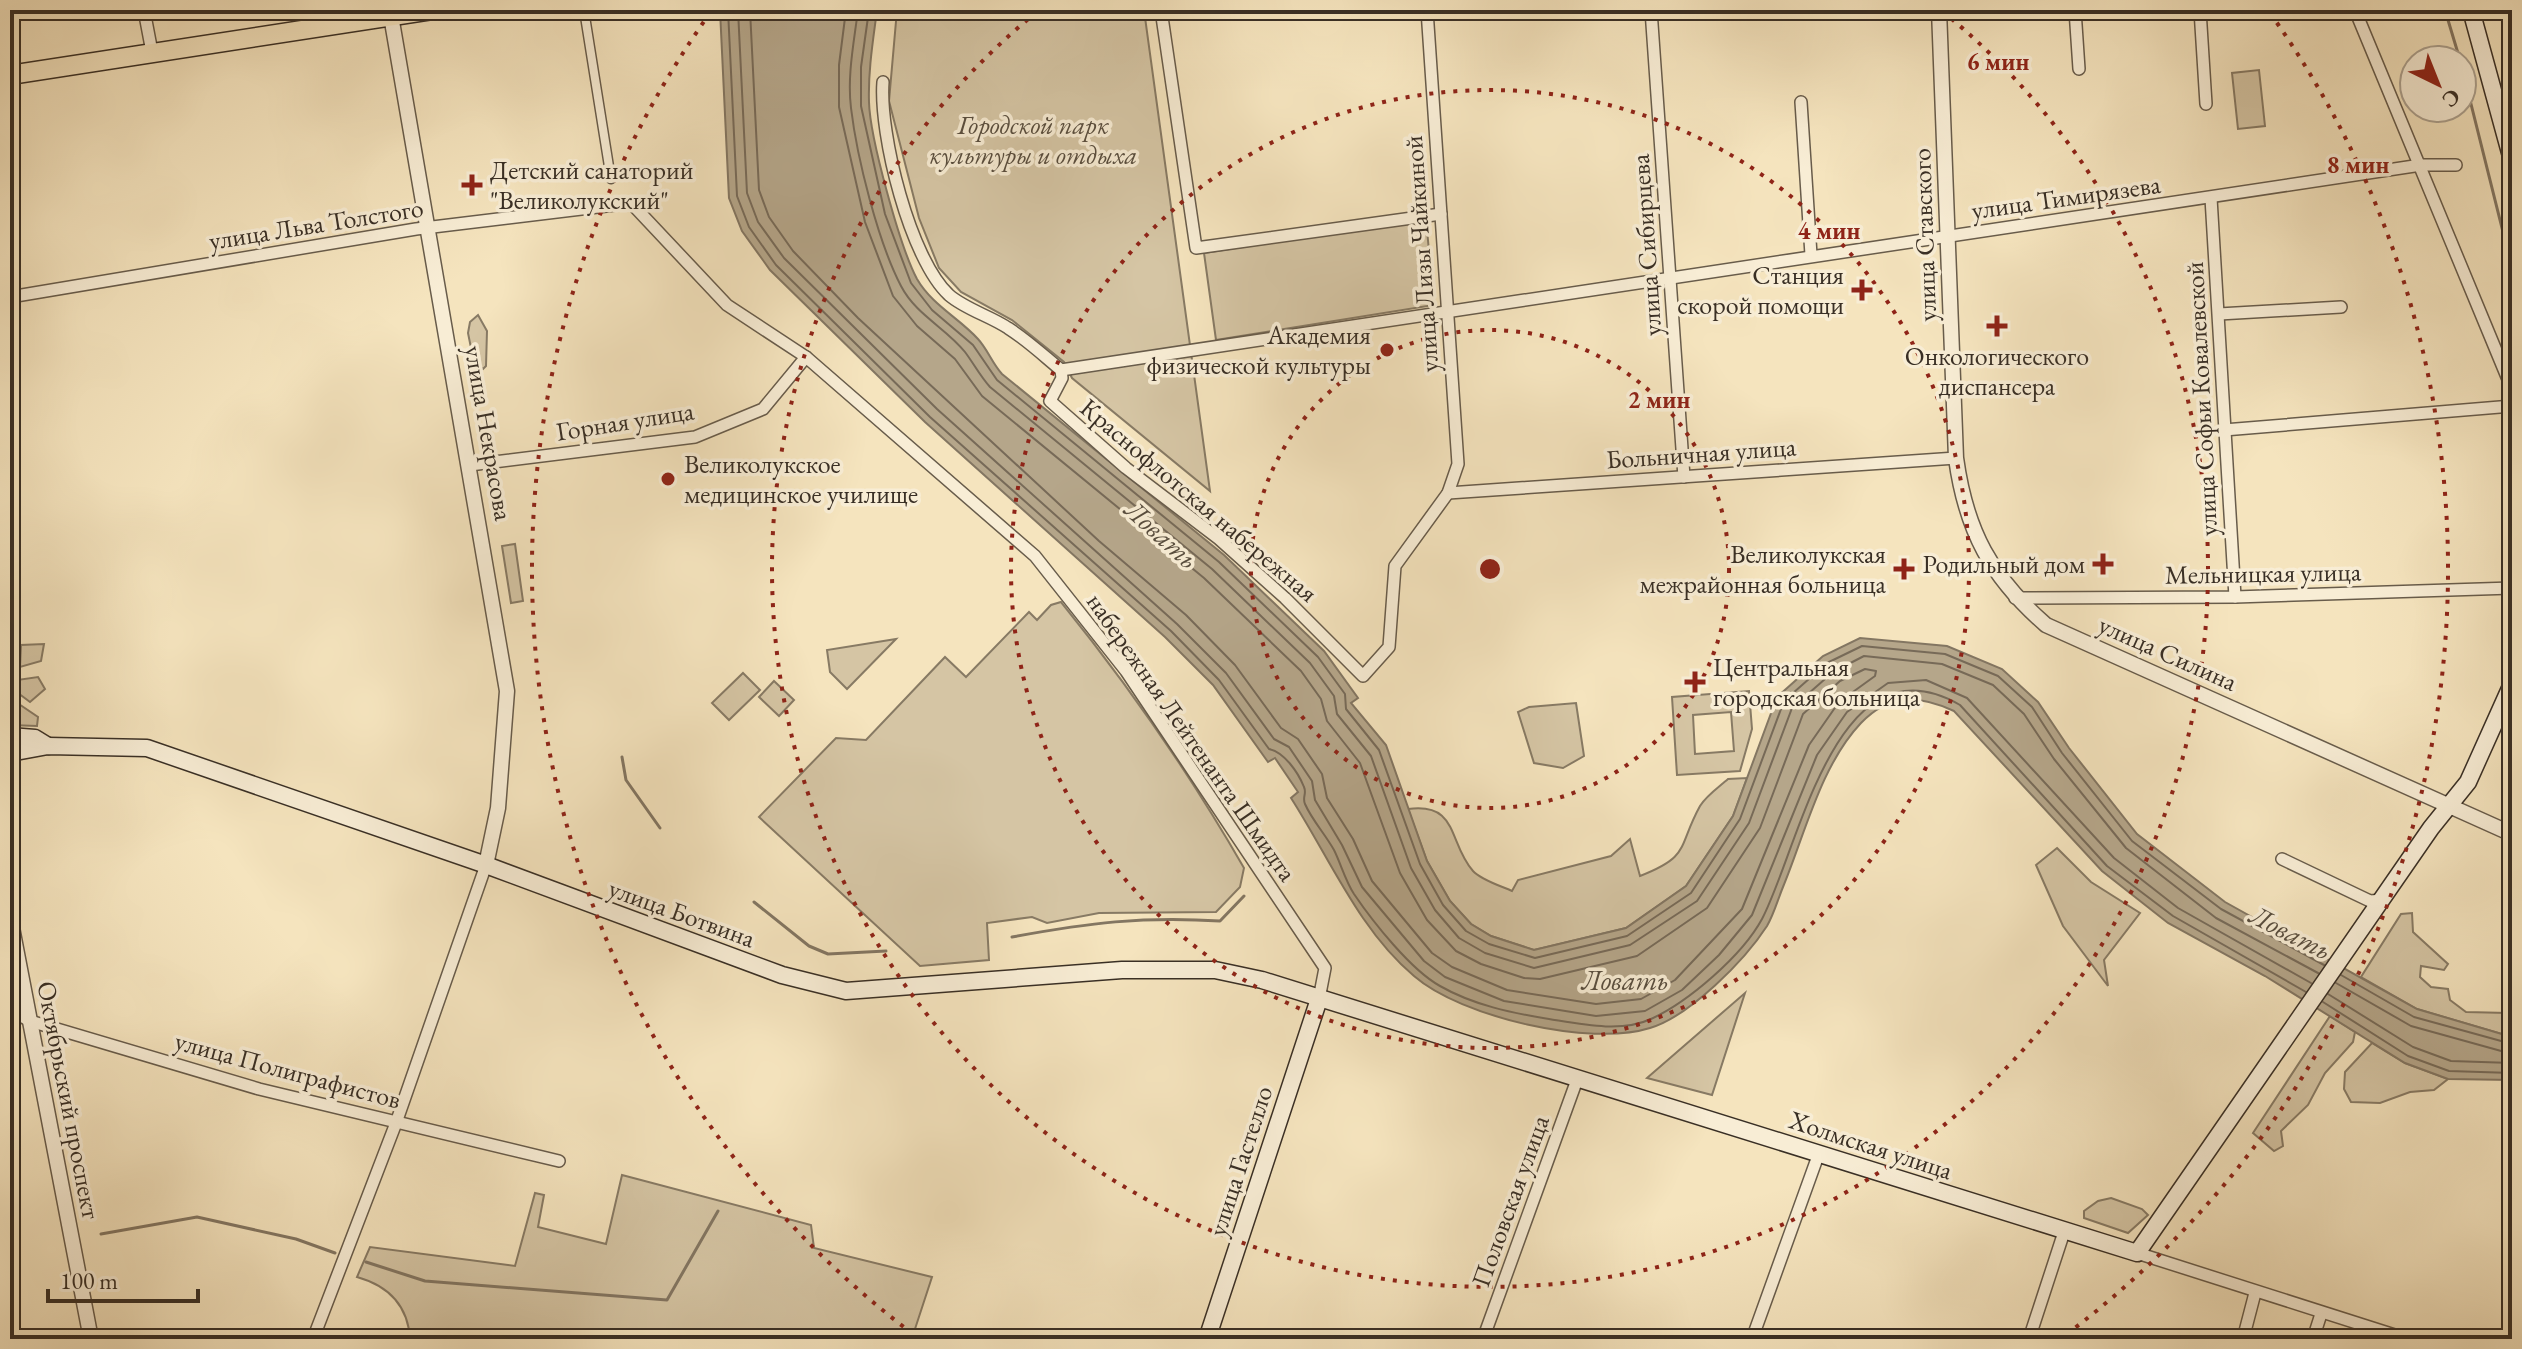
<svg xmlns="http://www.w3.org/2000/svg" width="2522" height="1349" font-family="'EB Garamond',serif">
  <rect width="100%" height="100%" fill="#f5e4be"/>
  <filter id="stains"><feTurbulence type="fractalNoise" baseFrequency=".0025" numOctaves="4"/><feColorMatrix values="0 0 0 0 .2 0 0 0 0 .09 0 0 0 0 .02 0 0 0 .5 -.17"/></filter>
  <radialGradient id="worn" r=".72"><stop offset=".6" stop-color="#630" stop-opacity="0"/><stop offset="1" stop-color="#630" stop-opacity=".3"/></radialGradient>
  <g fill="#d5c5a4" stroke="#877a64" stroke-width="2" fill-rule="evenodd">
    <path d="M 897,10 L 1144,10 L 1210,491 L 1072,378 L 1064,362 L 1012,320 L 961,292 L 939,268 L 919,218 L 889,101 Z"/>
    <path d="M 2259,70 L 2265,126 L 2238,129 L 2232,73 Z"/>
    <path d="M 1426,219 L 1434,305 L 1216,340 L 1204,253 Z"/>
    <path d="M 478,315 L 487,331 L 486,366 L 483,369 L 474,363 L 468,333 L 470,322 Z"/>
    <path d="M 515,544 L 523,601 L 511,603 L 502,546 Z"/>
    <path d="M 1061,602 C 1129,686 1190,774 1244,868 L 1240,887 L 1216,912 L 1099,913 L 1047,923 L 1032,917 L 987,923 L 989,960 L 920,966 L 759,817 L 836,738 L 866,740 L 945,657 L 966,677 L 1029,612 L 1037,620 L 1051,605 Z"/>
    <path d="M 896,639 L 847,689 L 830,672 L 827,650 Z"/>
    <path d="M 44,644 L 41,661 L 20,667 L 21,645 Z"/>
    <path d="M 743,673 L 760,690 L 729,720 L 712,703 Z"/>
    <path d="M 38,677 L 45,689 L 30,702 L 10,687 L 10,681 Z"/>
    <path d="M 774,681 L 794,700 L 779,716 L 759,697 Z"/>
    <path d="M 1749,691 L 1752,729 L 1740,771 L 1677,775 L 1672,697 ZM 1731,712 L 1734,751 L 1695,754 L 1693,715 Z"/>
    <path d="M 10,698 L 38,717 L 37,726 L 10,725 Z"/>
    <path d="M 1576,703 L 1584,756 L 1563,768 L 1534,763 L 1518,712 L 1529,707 Z"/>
    <path d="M 1747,778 L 1733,816 L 1686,886 L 1626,928 L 1534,950 L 1491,936 L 1471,924 L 1450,901 L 1427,861 L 1408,809 C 1459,802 1448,843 1473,871 C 1481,880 1501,886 1512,891 L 1518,880 L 1611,856 L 1630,839 L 1640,876 C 1691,856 1677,848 1700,806 C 1706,796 1719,787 1728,779 Z"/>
    <path d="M 2057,848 L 2091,882 L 2140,913 L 2104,960 L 2108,986 L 2063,926 L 2036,865 Z"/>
    <path d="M 2412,913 L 2413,932 L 2448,964 L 2444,970 L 2421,966 L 2420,977 L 2431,987 L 2448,989 L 2450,1000 L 2466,1012 L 2508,1013 L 2512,1016 L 2512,1037 L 2417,1009 L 2361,977 L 2401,914 Z"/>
    <path d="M 1745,993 L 1712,1095 L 1647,1078 Z"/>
    <path d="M 2330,1016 L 2355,1032 L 2353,1042 L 2325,1073 L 2308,1105 L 2281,1131 L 2283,1146 L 2274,1151 L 2253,1133 Z"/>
    <path d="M 2372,1043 L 2405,1063 L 2448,1079 L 2434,1090 L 2410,1092 L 2380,1103 L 2351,1102 L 2344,1089 L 2345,1072 Z"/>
    <path d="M 622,1175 L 811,1225 L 814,1248 L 932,1277 L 914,1332 L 935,1339 L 410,1339 C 408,1306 389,1286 357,1277 L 370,1247 L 515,1266 L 535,1193 L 544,1195 L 538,1227 L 606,1244 Z"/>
    <path d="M 2111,1198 L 2142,1209 L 2148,1215 L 2128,1233 L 2084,1218 L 2084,1211 L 2098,1201 Z"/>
  </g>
  <path fill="#b5a68a" stroke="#837662" stroke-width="2" d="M 720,10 L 877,10 C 873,41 868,71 869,102 C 870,138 900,247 917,279 C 932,305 959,318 978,339 C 988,350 992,363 1002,374 L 1224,555 L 1324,651 L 1358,698 L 1351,703 L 1386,745 L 1427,861 L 1450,901 L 1471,924 L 1491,936 L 1534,950 L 1626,928 L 1686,886 L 1733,816 L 1777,697 L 1823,656 L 1860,638 L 1947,646 L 2002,669 L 2038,702 L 2069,748 L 2137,834 L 2225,902 L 2417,1009 L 2512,1037 L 2512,1080 L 2448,1079 L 2405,1063 L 2265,976 L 2168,923 L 2102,871 L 1954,711 C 1919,695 1890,693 1861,723 C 1821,765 1805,834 1783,887 C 1778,899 1774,914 1767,926 C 1745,960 1690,1016 1650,1028 C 1590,1047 1461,1017 1414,976 C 1359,930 1329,857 1291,798 L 1298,792 L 1275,758 L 1268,762 L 1213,685 L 1165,637 L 925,422 L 770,270 L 742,231 L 729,198 Z"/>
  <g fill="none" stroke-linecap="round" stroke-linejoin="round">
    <g stroke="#776a58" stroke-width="2">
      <path d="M 728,10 L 737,196 L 749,227 L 776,265 L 930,417 L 1171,631 L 1219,680 L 1269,749 C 1284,752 1298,772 1304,787 C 1307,794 1302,797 1305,804 C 1312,820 1325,834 1334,850 C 1341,864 1345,880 1354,894 C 1373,922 1411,970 1440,986 C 1473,1005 1512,1013 1549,1019 C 1580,1024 1621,1033 1651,1019 C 1688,1002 1742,956 1762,919 C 1800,847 1836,633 1960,705 L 2107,866 L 2173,916 L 2306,992"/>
      <path d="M 738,10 L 747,193 L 758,222 L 784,258 L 937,409 L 1177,624 L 1226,673 L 1274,739 L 1289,747 L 1312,781 L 1315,800 L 1342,845 L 1362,887 L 1424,961 L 1445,977 L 1504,1001 L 1596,1016 L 1645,1011 L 1682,990 L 1719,955 L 1752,915 L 1817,755 L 1847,712 L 1888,683 L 1926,680 L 1967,698 L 2114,858 L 2178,908 L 2311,983"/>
      <path d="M 750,10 L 759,190 L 769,217 L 793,251 L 858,318 L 1099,541 L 1186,615 L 1235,665 L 1281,728 L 1298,739 L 1322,774 L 1327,798 L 1353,839 L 1372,881 L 1432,953 L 1452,967 L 1507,990 L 1596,1004 L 1641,999 L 1675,980 L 1742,909 L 1809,745 L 1839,702 L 1875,676 L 1876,671 L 1865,669 L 1840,681 L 1803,714 L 1760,828 L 1707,908 L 1637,956 L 1540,979 L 1524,978 L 1481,964 L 1456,951 L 1427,920 L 1400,873 L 1360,763 L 1327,721 L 1321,699 L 1301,671 L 1204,578 L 982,396 L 955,359 L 917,326 L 893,296 L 865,222 L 839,107 L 839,65 L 846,10"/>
      <path d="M 858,10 C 854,42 847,76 851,108 C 857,158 878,242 901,286 C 916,315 946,328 965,352 C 974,364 980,376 990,387 L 1212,569 L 1310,663 L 1334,696 L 1337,714 L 1371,756 L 1411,868 L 1435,910 L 1459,938 L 1485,953 L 1534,968 L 1630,945 L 1697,901 L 1749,823 L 1792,708 L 1833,672 L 1864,656 L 1942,664 L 1993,685 L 2024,714 L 2054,759 L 2126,848 L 2216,918 L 2318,973"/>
      <path d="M 869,10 L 861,67 L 861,106 L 885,214 L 911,283 L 932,310 L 973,345 L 997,380 L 1219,562 L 1318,657 L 1345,694 L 1346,709 L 1379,750 L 1420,864 L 1443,905 L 1466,931 L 1489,944 L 1535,958 L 1627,936 L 1691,893 L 1740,819 L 1784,701 L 1827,663 L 1862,646 L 1945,654 L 1998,676 L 2032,707 L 2062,753 L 2132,841 L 2221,909 L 2324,965"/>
      <path d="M 2341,975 L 2414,1017 L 2512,1044"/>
      <path d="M 2336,983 L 2411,1026 L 2512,1054"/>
      <path d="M 2328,994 L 2413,1047 L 2451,1061 L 2512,1063"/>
      <path d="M 2323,1002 L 2408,1056 L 2449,1071 L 2512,1073"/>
    </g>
    <g stroke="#837662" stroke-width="3">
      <path d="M 2445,10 L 2460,60"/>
      <path d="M 2462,68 L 2512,268"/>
      <path d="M 622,757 L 626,780 L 660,828"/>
      <path d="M 754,902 L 809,946 L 828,954 L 886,951"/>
      <path d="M 1012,937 C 1088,923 1142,916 1220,921 L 1244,896"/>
      <path d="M 101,1234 L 197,1217 L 296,1239 L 335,1253"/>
      <path d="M 366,1262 L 425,1281 L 667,1300 L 718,1211"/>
    </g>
    <g stroke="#685c4b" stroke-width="11">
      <path id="pedestrian" d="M 584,10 L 611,179"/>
    </g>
    <g stroke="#685c4b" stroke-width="14">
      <g id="minor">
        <path d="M 144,10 L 152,52"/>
        <path d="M 1161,10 L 1196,248 L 1441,214"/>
        <path d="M 1651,10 L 1684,477"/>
        <path d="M 2075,10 L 2079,69"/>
        <path d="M 2200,10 L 2206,104"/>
        <path d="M 2355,10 L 2512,389"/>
        <path d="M 883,82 C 879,134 910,259 949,295 C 965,309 990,316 1008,328 C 1027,340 1044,356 1061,370"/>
        <path d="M 1801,102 L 1811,255"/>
        <path d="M 2211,198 L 2235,597"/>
        <path d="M 10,297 L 416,229 L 631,203 L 727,305 L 806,357 L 1035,556 L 1126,671 L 1325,968 L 1319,999"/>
        <path d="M 2219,314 L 2341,307"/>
        <path d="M 1061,370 L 2421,165 L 2456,165"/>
        <path d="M 1061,370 L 1062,378 L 1050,401 L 1126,468 L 1219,539 L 1285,598 L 1363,676 L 1389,647 L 1395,566 L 1448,493 L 1458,464 L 1427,10"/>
        <path d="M 2224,430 L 2512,406"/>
        <path d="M 470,465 L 695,437 L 763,409 L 806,357"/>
        <path d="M 1448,493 L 1956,458"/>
        <path d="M 2015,598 L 2235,597 L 2512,588"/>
        <path d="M 2282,859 L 2370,901 L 2383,900"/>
        <path d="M 10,1010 L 30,1021 L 259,1089 L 559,1161"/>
        <path d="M 2137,1253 L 2407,1339"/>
        <path d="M 313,1339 L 396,1123 L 486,865"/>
        <path d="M 1483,1339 L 1578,1077"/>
        <path d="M 1752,1339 L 1819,1153"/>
        <path d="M 2029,1339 L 2064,1232"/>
        <path d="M 2243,1339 L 2255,1293"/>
        <path d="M 2313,1339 L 2321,1314"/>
      </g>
    </g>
    <g stroke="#685c4b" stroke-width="17">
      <g id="tertiary">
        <path d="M 390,10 L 507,691 L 498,808 L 486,865"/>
        <path d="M 1939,10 L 1956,458 C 1966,531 1991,577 2046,625 L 2512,834"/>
        <path d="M 10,917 L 91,1339"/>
      </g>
    </g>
    <g stroke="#392f25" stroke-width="19">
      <g id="secondary">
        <path d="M 2471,10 L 2512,160"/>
        <path d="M 10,736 L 35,738 L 48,746"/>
        <path d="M 10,753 L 48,746 L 147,748 L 486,865 L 782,975 L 846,991 L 1122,970 L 1215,970 L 1262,980 L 2137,1253 L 2431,828 L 2468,782 L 2512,684"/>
        <path d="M 1207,1339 L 1319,999"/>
      </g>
    </g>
    <g stroke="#392f25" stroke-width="21">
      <path id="primary" d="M 10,75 L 432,10"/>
    </g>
    <use href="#pedestrian" stroke="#f8edd5" stroke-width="8"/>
    <use href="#minor" stroke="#f8edd5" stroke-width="11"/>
    <use href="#tertiary" stroke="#f8edd5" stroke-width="14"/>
    <use href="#secondary" stroke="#f8edd5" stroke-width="16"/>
    <use href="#primary" stroke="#f5e4be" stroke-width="18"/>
  </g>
  <g fill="none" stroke="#8f2418" stroke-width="4" stroke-dasharray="4 8">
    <circle cx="1490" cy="569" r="239"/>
    <circle cx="1490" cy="569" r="479"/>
    <path d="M1942 11A718 718 0 1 1 1038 11"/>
    <path d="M913 1334A958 958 0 0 1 710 13M2270 13A958 958 0 0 1 2067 1334"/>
  </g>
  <g fill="#8f2418" stroke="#f8edd5" stroke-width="3">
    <path d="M468 173h8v8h8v8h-8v8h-8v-8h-8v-8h8z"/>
    <path d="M1858 278h8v8h8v8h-8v8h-8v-8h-8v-8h8z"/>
    <path d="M1993 314h8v8h8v8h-8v8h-8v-8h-8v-8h8z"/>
    <circle cx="1387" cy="350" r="8"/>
    <circle cx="668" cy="479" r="8"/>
    <path d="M2099 552h8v8h8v8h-8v8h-8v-8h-8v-8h8z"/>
    <path d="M1900 557h8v8h8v8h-8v8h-8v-8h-8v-8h8z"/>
    <path d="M1691 670h8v8h8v8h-8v8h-8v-8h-8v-8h8z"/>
  </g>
  <g text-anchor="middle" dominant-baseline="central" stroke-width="7" stroke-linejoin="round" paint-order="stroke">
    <g font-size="26" font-style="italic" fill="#584d3e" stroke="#f8edd5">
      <text x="1033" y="125">Городской парк<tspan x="1033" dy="30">культуры и отдыха</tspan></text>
    </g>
    <g font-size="26" fill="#392f25" stroke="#f8edd5" text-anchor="end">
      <text x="490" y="170" text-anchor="start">Детский санаторий<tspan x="490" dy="30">"Великолукский"</tspan></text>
      <text x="1844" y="275">Станция<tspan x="1844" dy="30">скорой помощи</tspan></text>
      <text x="1371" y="335">Aкадемия<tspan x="1371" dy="30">физической культуры</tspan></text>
      <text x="1997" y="356" text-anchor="middle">Онкологического<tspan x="1997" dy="30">диспансера</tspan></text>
      <text x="684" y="464" text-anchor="start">Великолукское<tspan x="684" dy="30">медицинское училище</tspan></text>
      <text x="1886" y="554">Великолукская<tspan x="1886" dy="30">межрайонная больница</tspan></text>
      <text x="2085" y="564">Родильный дом</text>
      <text x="1713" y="667" text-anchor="start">Центральная<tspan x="1713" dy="30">городская больница</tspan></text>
    </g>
    <g font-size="26" fill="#392f25" stroke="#f8edd5">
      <text transform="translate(2066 197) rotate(-8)">улица Тимирязева</text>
      <text transform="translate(316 224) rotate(-9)">улица Льва Толстого</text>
      <text transform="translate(1924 235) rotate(-92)">улица Ставского</text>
      <text transform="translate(1646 245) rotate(-94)">улица Сибирцева</text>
      <text transform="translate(1421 254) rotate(-94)">улица Лизы Чайкиной</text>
      <text transform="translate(2201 399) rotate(-93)">улица Софьи Ковалевской</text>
      <text transform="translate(625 421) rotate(-9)">Горная улица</text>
      <text transform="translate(489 433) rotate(80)">улица Некрасова</text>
      <text transform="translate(1701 453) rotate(-4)">Больничная улица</text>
      <text transform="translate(1199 500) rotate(40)">Краснофлотская набережная</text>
      <text transform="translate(2263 573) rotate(-1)">Мельницкая улица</text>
      <text transform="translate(2168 653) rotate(24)">улица Силина</text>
      <text transform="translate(1192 737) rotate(55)">набережная Лейтенанта Шмидта</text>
      <text transform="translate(682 913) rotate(20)">улица Ботвина</text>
      <text transform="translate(288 1070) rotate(15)">улица Полиграфистов</text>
      <text transform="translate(69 1100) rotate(79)">Октябрьский проспект</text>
      <text transform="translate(1871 1145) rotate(18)">Холмская улица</text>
      <text transform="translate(1240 1161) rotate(-72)">улица Гастелло</text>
      <text transform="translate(1510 1201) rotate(-70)">Половская улица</text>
    </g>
    <g font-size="28" font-style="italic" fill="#584d3e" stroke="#f8edd5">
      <text transform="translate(1162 534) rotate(42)">Ловать</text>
      <text transform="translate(2291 932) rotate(27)">Ловать</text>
      <text x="1625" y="980">Ловать</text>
    </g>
  </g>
  <circle cx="1490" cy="569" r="12" fill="#8f2418" stroke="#f8edd5" stroke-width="4"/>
  <g font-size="24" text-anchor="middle" font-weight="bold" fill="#8f2418" stroke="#f8edd5" stroke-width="7" stroke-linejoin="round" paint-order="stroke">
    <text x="1998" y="70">6 мин</text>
    <text x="2358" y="173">8 мин</text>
    <text x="1829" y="239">4 мин</text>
    <text x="1659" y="408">2 мин</text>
  </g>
  <rect width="2522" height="1349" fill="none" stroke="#f5e4be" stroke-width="40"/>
  <rect x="12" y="12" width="2498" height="1325" fill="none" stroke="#392f25" stroke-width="4"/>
  <rect x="20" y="20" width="2482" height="1309" fill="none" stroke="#392f25" stroke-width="2"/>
  <g transform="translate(2438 84) rotate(137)"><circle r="38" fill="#f8edd5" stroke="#aca18f" stroke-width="2"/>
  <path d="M0-6L14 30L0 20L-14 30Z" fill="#8f2418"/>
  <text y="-12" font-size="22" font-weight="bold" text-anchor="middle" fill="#392f25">С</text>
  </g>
  <path d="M48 1289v12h150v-12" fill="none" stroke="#392f25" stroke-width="4"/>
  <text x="60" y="1289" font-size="24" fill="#392f25" stroke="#f8edd5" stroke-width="6" paint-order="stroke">100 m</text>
  <rect width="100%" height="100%" filter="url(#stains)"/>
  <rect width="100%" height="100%" fill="url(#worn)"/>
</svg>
